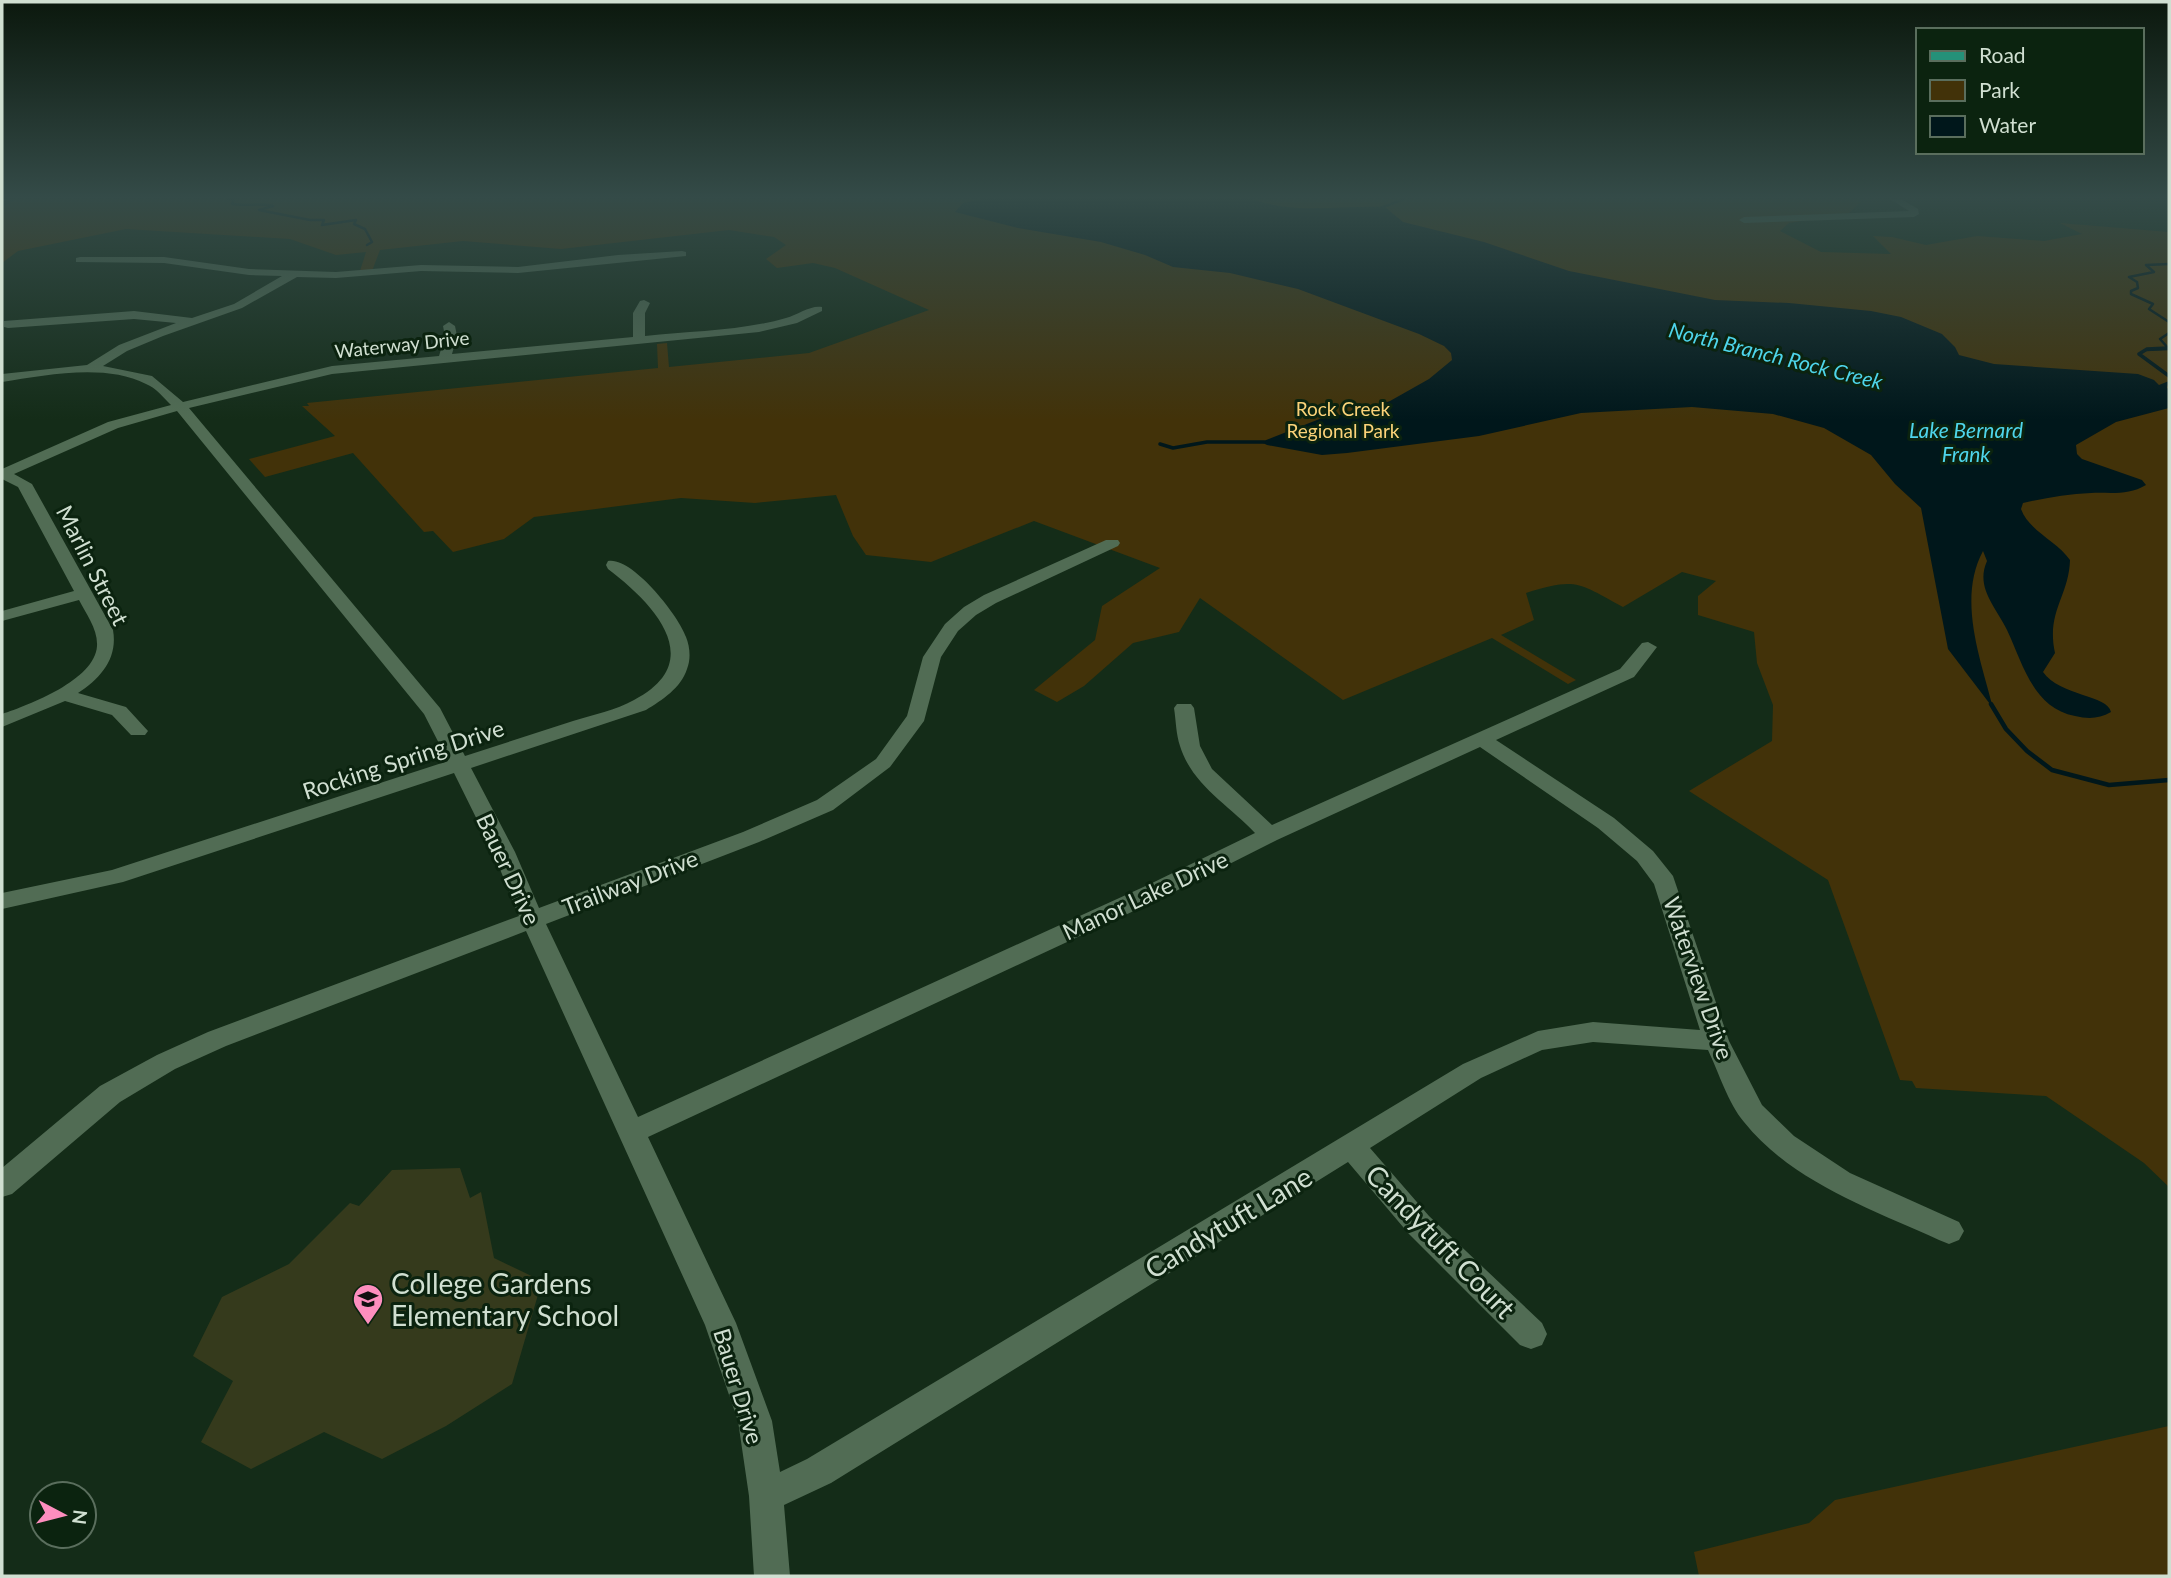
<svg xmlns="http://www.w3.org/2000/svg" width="2171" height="1578" font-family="Lato,sans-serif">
  <rect width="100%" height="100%" fill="#142c18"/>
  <g fill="#423209">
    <path d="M 16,199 L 1857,199 L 1861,202 L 1849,213 L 1789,223 L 1780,231 L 1821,252 L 1891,254 L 1873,236 L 1892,237 L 1926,245 L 1977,236 L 2044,241 L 2082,234 L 2060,223 L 2169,232 L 2169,1187 L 2144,1163 L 2046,1096 L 1916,1088 L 1912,1081 L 1900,1080 L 1828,880 L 1689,791 L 1772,741 L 1773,705 L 1757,663 L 1754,632 L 1698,615 L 1698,596 L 1716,581 L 1682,572 L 1623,607 C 1578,583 1577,577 1526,593 L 1534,620 L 1501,635 L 1576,680 L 1568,684 L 1492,638 L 1343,700 L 1200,598 L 1179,632 L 1133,643 L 1084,686 L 1057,702 L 1034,690 L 1095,640 L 1102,606 L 1160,568 L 1034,521 L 931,562 L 866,555 L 853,536 L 836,495 L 755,503 L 681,498 L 534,517 L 504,539 L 453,552 L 433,531 L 424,532 L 353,453 L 265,477 L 249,459 L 335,436 L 302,406 L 309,406 L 307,403 L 658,368 L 657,344 L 667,343 L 669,367 L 809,353 L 929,310 L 835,268 L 813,263 L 777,268 L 766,259 L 786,245 L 774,237 L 729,230 L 561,249 L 463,241 L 380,250 L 372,271 L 360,271 L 366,252 L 336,255 L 290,239 L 126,229 L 18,251 L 2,263 L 2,207 Z"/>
    <path d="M 2169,1426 L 2169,1576 L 1699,1576 L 1694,1552 L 1809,1523 L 1835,1500 Z"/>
  </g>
  <path fill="#00171b" d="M 983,199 L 1252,199 C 1296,215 1340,205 1385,207 L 1403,222 L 1484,242 L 1569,271 L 1715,300 L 1789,303 L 1871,311 L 1901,317 L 1942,334 L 1955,347 L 1959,355 L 1994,364 L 2138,374 L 2154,380 L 2159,385 L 2169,381 L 2167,388 L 2169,389 L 2169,408 L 2116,422 L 2076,445 L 2077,454 L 2082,459 L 2142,480 L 2146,485 C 2128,496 2110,492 2091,493 C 2068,494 2045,498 2023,503 L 2021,509 C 2029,531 2057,541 2070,560 C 2069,596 2046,612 2055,653 L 2043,672 C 2060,696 2108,695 2111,712 C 2099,719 2088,719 2075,716 C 2033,708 2023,664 2007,630 C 1996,607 1975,588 1987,561 L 1983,551 C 1957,599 1981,660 1993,708 L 1948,649 L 1921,508 L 1895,484 L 1871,455 L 1824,428 L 1773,414 L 1692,407 L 1581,413 L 1479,436 L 1347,453 L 1322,455 L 1267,445 L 1261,442 L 1322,418 L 1362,411 L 1390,401 L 1429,379 L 1452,360 L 1451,353 L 1444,346 L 1419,334 L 1298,289 L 1230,273 L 1173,267 L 1145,255 L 1101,242 L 1018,228 L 955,212 L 963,203 Z"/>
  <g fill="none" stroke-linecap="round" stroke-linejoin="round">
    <g stroke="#00171b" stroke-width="2.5">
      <path d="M 228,199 L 234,199 L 232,204 C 245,206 264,203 273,206 L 259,210 L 310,220 L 324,220 L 322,225 L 356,220 L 354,224 L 365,229 L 372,242 L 367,245"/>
      <path d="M 1378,209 L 1404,199"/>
      <path d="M 2169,264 L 2146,265 L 2154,272 L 2129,277 L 2137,282 L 2138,288 L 2131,291 L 2131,294 L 2153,304 L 2149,309 L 2169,322"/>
      <path d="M 2146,350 L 2169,349 L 2160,339 L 2169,333"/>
    </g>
    <g stroke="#00171b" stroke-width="3.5">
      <path d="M 2168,348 L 2147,349 L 2139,354 L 2169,376"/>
      <path d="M 1160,444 L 1173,448 L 1207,442 L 1264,442"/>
    </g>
    <path stroke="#00171b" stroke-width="4.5" d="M 1991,704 L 2006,729 L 2027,751 L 2052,770 L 2109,785 L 2169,780"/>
  </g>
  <path fill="#353a1c" d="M 460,1168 L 470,1198 L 481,1192 L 494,1258 L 542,1281 L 512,1384 L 446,1426 L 382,1459 L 324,1432 L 251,1469 L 201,1442 L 233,1381 L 193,1356 L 222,1297 L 289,1264 L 350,1203 L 359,1206 L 392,1170 Z"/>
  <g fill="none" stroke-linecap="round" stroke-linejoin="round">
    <g fill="#516c54" fill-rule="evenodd">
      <path d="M 1890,199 L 1901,199 L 1918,209 L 1919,214 L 1914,217 L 1744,223 L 1739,220 L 1744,217 L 1909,211 Z"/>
      <path d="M 682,251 L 686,252 L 686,256 L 518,273 L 421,271 L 336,278 L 297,277 L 242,308 L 163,336 L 127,351 L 103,366 L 152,376 L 183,402 L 332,366 L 439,356 L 445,336 L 443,326 L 449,322 L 455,326 L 457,336 L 452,354 L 633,337 L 633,313 L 640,301 L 644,300 L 650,303 L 645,313 L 645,336 C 692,331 741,331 786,318 C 798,315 810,305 822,307 L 822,311 L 797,323 L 759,332 L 332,374 L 189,408 L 440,708 L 465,756 C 501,744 537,733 573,721 C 593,715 616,710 634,700 C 709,661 653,603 608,569 L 606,565 L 608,561 C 632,556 679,616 686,637 C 690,647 691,659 687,669 C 681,688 662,700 646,710 L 471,768 L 515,852 L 539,908 L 743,832 L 817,800 L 876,759 L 907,716 L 923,657 L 945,624 L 964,607 L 984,595 L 1106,540 L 1118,540 L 1120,543 L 1118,546 L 996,603 L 976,615 L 958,631 L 941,657 L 924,721 L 890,767 L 833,810 L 759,842 L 546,924 L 638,1117 L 1150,884 L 1255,833 C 1229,805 1192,785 1180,746 C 1176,734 1176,721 1174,708 L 1177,704 L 1191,704 L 1194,708 L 1200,746 L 1212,769 L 1272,825 L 1620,669 L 1642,643 L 1648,642 L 1657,647 L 1634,677 L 1496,740 L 1614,818 L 1653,851 L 1673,876 L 1729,1041 L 1762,1105 L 1794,1136 L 1850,1173 L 1959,1222 L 1964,1231 L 1959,1240 L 1949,1244 L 1939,1240 C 1871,1209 1792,1182 1744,1122 C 1728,1103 1719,1073 1708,1050 L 1593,1042 L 1542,1050 L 1481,1078 L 1370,1148 L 1429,1216 L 1542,1323 L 1547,1334 L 1542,1345 L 1531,1349 L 1520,1345 L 1409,1234 L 1348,1162 L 831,1483 L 784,1505 L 790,1576 L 754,1576 L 749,1496 L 738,1421 L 705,1325 L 526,931 L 226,1046 L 175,1069 L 120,1102 L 12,1194 L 2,1197 L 2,1168 L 100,1086 L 157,1055 L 208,1032 L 519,916 L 493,852 L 454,773 L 123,882 L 2,909 L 2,893 L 112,870 L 448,761 L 424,714 L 177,411 L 118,428 L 14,474 L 32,484 L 113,630 C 118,658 101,678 78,693 L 126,707 L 148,731 L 145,735 L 131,735 L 112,715 L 65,701 L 2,727 L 2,714 C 29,705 95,680 97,646 C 98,629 86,614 79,600 L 2,621 L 2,611 L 74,591 L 18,487 L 2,479 L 2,469 L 108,422 L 171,405 C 163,397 156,388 146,384 C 106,363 45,375 2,382 L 2,374 L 87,365 L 119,345 L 176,323 L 134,319 L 8,328 L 4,327 L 4,321 L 134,311 L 192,318 L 234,304 L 282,276 L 249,275 L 164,263 L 76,262 L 76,258 L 80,257 L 164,257 L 249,269 L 336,272 L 421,265 L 518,267 L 618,255 ZM 1480,747 L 1598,828 L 1637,861 L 1654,884 L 1700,1030 L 1593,1022 L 1538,1031 L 1463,1064 L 807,1459 L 780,1472 L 772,1421 L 736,1323 L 648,1137 L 1166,896 L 1277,840 Z"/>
    </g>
    <path fill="#259179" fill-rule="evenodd" d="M 2,199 L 8,199 L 2,202 Z"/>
  </g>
  <linearGradient id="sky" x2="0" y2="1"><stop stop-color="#0b180d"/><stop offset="0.47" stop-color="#344b48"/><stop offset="1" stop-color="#344b48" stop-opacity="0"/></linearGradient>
  <rect width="2171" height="420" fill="url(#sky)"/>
  <defs>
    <g id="school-pin" transform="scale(1.575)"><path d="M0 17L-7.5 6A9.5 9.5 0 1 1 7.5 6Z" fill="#fd8ebe" stroke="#0b230f"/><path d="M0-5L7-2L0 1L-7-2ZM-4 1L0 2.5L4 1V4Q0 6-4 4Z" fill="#111"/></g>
  </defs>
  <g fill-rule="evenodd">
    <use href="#school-pin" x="368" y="1299"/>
  </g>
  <g text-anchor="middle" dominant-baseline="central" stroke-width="6" stroke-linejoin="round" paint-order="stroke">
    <g font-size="19" fill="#d0dfd1" stroke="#0b230f">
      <text transform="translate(402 344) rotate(-6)">Waterway Drive</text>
    </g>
    <g font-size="19" fill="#fbd379" stroke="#0b230f">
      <text x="1343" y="408">Rock Creek<tspan x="1343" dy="22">Regional Park</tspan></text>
    </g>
    <g font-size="21" font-style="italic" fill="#4ed5ea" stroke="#0b230f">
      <text transform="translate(1776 355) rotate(14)">North Branch Rock Creek</text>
      <text x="1966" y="429">Lake Bernard<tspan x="1966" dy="24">Frank</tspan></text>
    </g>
    <g font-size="23" fill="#d0dfd1" stroke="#0b230f">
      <text transform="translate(93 565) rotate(63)">Marlin Street</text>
      <text transform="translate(403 759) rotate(-18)">Rocking Spring Drive</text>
      <text transform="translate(509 869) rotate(65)">Bauer Drive</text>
      <text transform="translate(630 882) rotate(-21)">Trailway Drive</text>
      <text transform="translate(1145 895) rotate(-25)">Manor Lake Drive</text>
      <text transform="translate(1699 978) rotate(71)">Waterview Drive</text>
      <text transform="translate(739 1386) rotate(73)">Bauer Drive</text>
    </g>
    <g font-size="28" fill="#d0dfd1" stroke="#0b230f">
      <text transform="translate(1228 1222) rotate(-31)">Candytuft Lane</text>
      <text transform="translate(1441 1241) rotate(46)">Candytuft Court</text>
    </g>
    <g font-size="28" fill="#d0dfd1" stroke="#0b230f" text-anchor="start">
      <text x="391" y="1283">College Gardens<tspan x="391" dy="32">Elementary School</tspan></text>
    </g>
  </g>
  <rect width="2171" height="1578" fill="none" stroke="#d0dfd1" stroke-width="7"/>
  <rect x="1916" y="28" width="228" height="126" fill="#0b230f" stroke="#5a6e5d" stroke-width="2"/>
  <rect x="1930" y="51" width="35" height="10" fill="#259179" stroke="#5a6e5d" stroke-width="2"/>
  <text x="1979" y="63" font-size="21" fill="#d0dfd1">Road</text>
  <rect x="1930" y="80" width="35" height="21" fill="#423209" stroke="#5a6e5d" stroke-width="2"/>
  <text x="1979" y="98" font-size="21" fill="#d0dfd1">Park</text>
  <rect x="1930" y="116" width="35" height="21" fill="#00171b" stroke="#5a6e5d" stroke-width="2"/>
  <text x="1979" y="133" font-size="21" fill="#d0dfd1">Water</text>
  <g transform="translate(63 1515) rotate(97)"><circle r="33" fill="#0b230f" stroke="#5a6e5d" stroke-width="2"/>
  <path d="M0-5L12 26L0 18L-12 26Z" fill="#fd8ebe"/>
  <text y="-10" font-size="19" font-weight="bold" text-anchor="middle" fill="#d0dfd1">N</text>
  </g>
</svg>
